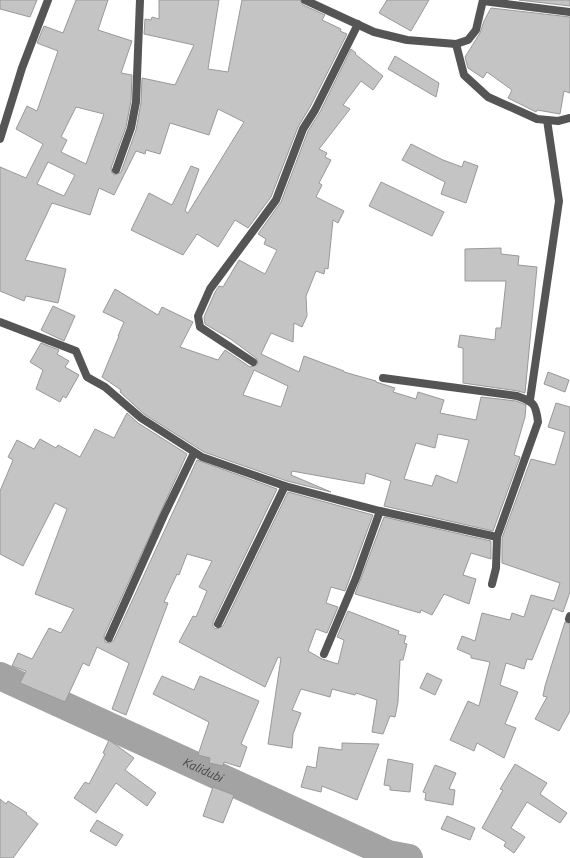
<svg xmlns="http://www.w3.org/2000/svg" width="570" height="858" font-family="Ubuntu,sans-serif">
  <rect width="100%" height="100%" fill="#fff"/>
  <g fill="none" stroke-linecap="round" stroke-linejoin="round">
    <path stroke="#a3a3a3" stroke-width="28" id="s1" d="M 0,676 L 388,854 L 409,858"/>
  </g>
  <g fill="#c4c4c4" stroke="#999" fill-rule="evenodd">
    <path d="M 0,0 L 37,0 L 30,17 L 0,9 Z"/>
    <path d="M 76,0 L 108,0 L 98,30 L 132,41 L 121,73 L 132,75 L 131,101 L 126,127 L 111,168 L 112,173 L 115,175 L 121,172 L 136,130 L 141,103 L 142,78 L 175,85 L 194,45 L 144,34 L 145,19 L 151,20 L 152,17 L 159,19 L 159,0 L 219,0 L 208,69 L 228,72 L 242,0 L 300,0 L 303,5 L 325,15 L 322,20 L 341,29 L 340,31 L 347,34 L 310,107 L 298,127 L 271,197 L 248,228 L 235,220 L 218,247 L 197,234 L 183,255 L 131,230 L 149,193 L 172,205 L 191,166 L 199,169 L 185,211 L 188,213 L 244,122 L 218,109 L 209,135 L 170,123 L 160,154 L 146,150 L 145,154 L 136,151 L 114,195 L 99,188 L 90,215 L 52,203 L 25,260 L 66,269 L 58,303 L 26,296 L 24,301 L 0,291 L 0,167 L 26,178 L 43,144 L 16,129 L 27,106 L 37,111 L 58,51 L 37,43 L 44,26 L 63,33 ZM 76,107 L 104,114 L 86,164 L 61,152 L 67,140 L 61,137 ZM 48,162 L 75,175 L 64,196 L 37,184 Z"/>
    <path d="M 387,0 L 429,0 L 411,31 L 379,13 Z"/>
    <path d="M 519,0 L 570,0 L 570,6 Z"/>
    <path d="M 491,8 L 570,17 L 570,93 L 564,91 L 560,114 L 537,110 L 536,112 L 508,98 L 512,90 L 487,72 L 483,78 L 468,68 L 465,57 L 480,33 L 484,21 Z"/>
    <path d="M 351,49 L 356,53 L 355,54 L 383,76 L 373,90 L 361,81 L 343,105 L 350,109 L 319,149 L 327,153 L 325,157 L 331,160 L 319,183 L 322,185 L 316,197 L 344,211 L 338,223 L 333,220 L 328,269 L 325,268 L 324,274 L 316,271 L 306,296 L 307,316 L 302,327 L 294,323 L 293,342 L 271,333 L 261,354 L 299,372 L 304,356 L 344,371 L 344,372 L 376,381 L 376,382 L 395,388 L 393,392 L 416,399 L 418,392 L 444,400 L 440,413 L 476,420 L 481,397 L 516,401 L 526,405 L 525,417 L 514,455 L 520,457 L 493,531 L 384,506 L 391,481 L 366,473 L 364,484 L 292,471 L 291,475 L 331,492 L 287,481 L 204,452 L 144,414 L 120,392 L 121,390 L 102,377 L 119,336 L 118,336 L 124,322 L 103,312 L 115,289 L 158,315 L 162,307 L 193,322 L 180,347 L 218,360 L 225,350 L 250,367 L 257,365 L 258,362 L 256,358 L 232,340 L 205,324 L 204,317 L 215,292 L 219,286 L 223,287 L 239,260 L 265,274 L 277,250 L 264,244 L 266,239 L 258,234 L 281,202 L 308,131 L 320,112 ZM 254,370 L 288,386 L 281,407 L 243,395 ZM 438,434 L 469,440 L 457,483 L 436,475 L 432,486 L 404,479 L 416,443 L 435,448 Z"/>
    <path d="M 395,56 L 439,83 L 436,97 L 388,69 Z"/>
    <path d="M 411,144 L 443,160 L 462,167 L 464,161 L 478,166 L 466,203 L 441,194 L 445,182 L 402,160 Z"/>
    <path d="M 381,182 L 444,212 L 432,236 L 369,206 Z"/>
    <path d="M 501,248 L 501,254 L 519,256 L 518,265 L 537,267 L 525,393 L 518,391 L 463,383 L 463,348 L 458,347 L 460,335 L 495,340 L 496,328 L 501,328 L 506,281 L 465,281 L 465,249 Z"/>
    <path d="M 53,306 L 75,316 L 64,341 L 41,330 Z"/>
    <path d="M 41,343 L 59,350 L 57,354 L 69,361 L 65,367 L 79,375 L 66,398 L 63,396 L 60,402 L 36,389 L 43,370 L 30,362 Z"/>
    <path d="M 548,372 L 569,380 L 565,392 L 544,384 Z"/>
    <path d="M 556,403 L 570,407 L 570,592 L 563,612 L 553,608 L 532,660 L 527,659 L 524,669 L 506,663 L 500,685 L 518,692 L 505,724 L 516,728 L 504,758 L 477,743 L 474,751 L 450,740 L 468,701 L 479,706 L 490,662 L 471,658 L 471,655 L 457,649 L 462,636 L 475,641 L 482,613 L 510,620 L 512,613 L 524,617 L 531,595 L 554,601 L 560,583 L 502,563 L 502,538 L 531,459 L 555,465 L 565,432 L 548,427 Z"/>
    <path d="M 127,413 L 138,423 L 187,454 L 104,636 L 105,642 L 110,643 L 114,640 L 197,460 L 277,489 L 213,622 L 213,627 L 216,629 L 223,626 L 288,492 L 373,515 L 345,591 L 331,587 L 326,603 L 338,607 L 327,633 L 316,629 L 308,651 L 322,659 L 338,664 L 344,640 L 337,637 L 348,611 L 399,631 L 398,634 L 406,636 L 404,643 L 407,644 L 403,660 L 400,660 L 398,702 L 395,717 L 390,716 L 383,734 L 372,732 L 377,700 L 356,693 L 355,695 L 332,689 L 330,697 L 301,689 L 292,710 L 301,713 L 293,734 L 292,748 L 268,744 L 281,658 L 278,657 L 265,687 L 179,642 L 193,616 L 196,617 L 207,591 L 199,587 L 212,561 L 187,554 L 179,575 L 177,574 L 164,602 L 168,603 L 126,715 L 112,709 L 129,663 L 97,647 L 89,666 L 83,663 L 65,702 L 20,683 L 26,671 L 12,666 L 18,653 L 32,659 L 49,628 L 61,633 L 74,609 L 35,594 L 67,509 L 55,503 L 23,566 L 0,554 L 0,491 L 13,460 L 8,457 L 17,440 L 34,449 L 40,439 L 56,448 L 58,445 L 80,457 L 95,429 L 114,438 Z"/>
    <path d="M 384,517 L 491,541 L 491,559 L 471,553 L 463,575 L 476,579 L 469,604 L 444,594 L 432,615 L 421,610 L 420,613 L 355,594 Z"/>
    <path d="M 565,622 L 570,624 L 570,711 L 559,731 L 535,719 L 547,697 L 543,696 L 545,686 Z"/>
    <path d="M 427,673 L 442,680 L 435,695 L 420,688 Z"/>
    <path d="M 162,676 L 194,690 L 200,676 L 259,701 L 241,744 L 247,747 L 240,767 L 224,762 L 223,766 L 209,763 L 210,758 L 198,755 L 209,722 L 153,694 Z"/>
    <path d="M 109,740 L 134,758 L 125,770 L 156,793 L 147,806 L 116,783 L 96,813 L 74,798 L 85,782 L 89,784 L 105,754 L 103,753 Z"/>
    <path d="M 342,743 L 379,744 L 357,800 L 322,786 L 321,792 L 301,787 L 307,766 L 316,768 L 319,747 L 342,750 Z"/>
    <path d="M 388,759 L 413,764 L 410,792 L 390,790 L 390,786 L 384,785 Z"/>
    <path d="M 515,764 L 547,783 L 540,794 L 567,813 L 560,823 L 527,802 L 511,828 L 525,837 L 514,853 L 504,846 L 506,842 L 482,828 L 503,790 L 500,789 Z"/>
    <path d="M 435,765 L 456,773 L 449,789 L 455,790 L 453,805 L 425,800 L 426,793 L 423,792 Z"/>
    <path d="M 213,787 L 234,795 L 223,823 L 203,816 Z"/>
    <path d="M 0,799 L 6,804 L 8,801 L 27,813 L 26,814 L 38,824 L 13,858 L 0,858 Z"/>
    <path d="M 447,816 L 475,828 L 470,840 L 441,829 Z"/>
    <path d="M 97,820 L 123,835 L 116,846 L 90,831 Z"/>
  </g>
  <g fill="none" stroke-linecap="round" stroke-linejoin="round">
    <g stroke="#555" stroke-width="8">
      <path d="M 305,0 L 374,32 L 407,40 L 456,44 L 468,40 L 476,30 L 483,0"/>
      <path d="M 483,1 L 570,12"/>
      <path d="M 456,44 L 464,75 L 488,97 L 537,119 L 558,121 L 570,118"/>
      <path d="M 0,139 L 22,68 L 48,0"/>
      <path d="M 116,170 L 131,128 L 136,102 L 140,0"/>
      <path d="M 0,322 L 76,351 L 87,377 L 105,387 L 141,418 L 202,457 L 285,486 L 380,511 L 497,537"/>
      <path d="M 253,362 L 200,327 L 198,316 L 210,289 L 276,200 L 303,129 L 315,110 L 358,24"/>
      <path d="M 383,378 L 517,396 C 534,402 536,404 538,422 L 497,537 L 496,568 L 492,584"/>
      <path d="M 530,400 L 559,201 L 547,120"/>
      <path d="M 569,619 L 570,616"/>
      <path d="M 218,624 L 285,486"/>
      <path d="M 109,638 L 164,515 L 194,453"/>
      <path d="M 324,654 L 356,578 L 380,511"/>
    </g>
  </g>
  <g text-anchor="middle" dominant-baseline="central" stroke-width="4" stroke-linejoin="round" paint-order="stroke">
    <g font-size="12" font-style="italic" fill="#444" stroke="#fff">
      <text stroke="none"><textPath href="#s1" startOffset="224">Kalidubi</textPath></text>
    </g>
  </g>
</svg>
